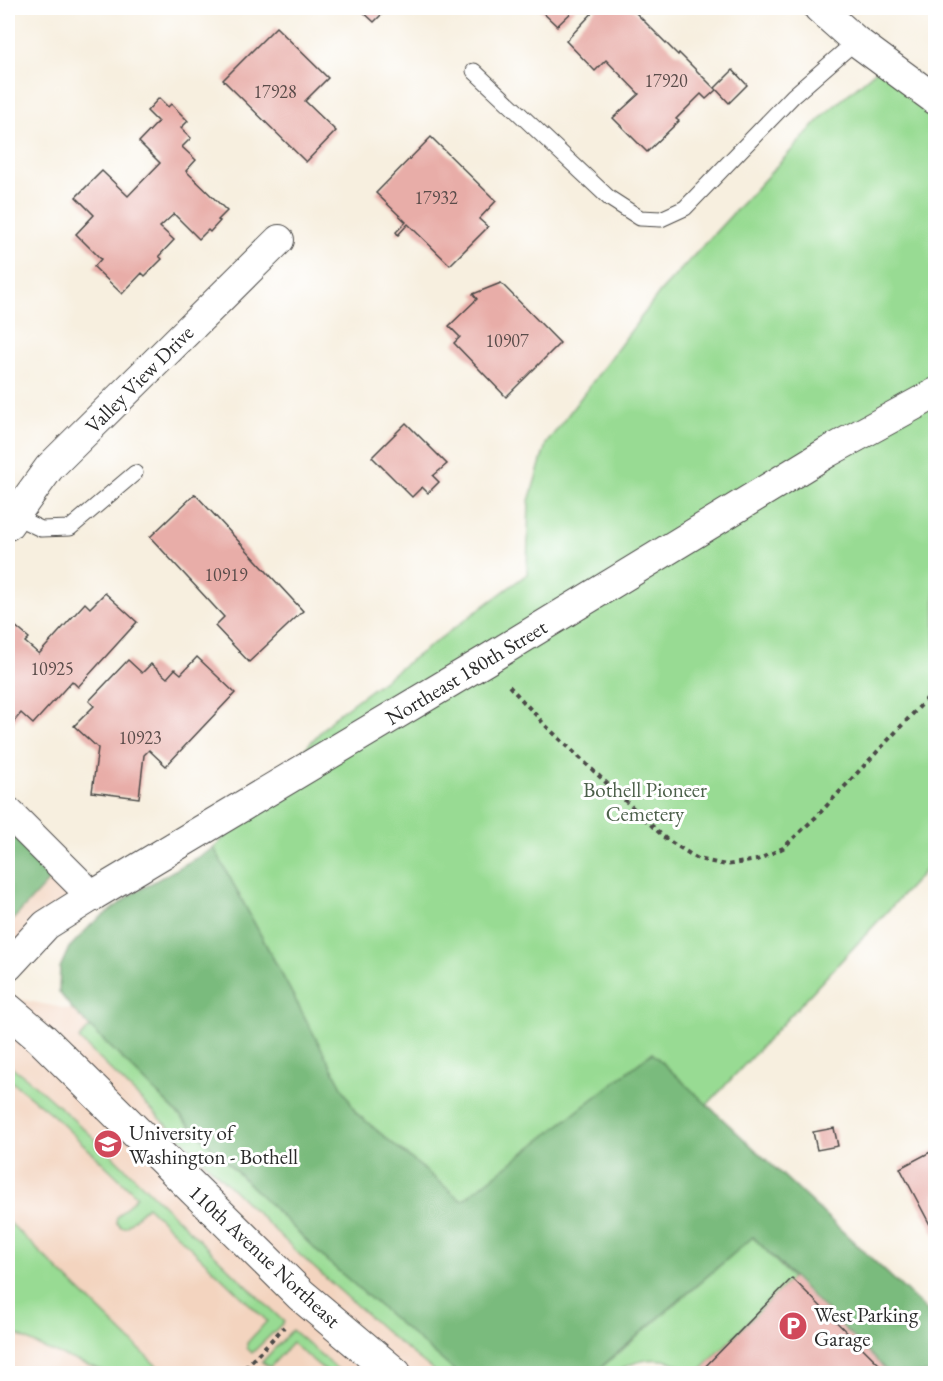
<svg xmlns="http://www.w3.org/2000/svg" width="943" height="1381" font-family="'EB Garamond',serif">
  <rect width="100%" height="100%" fill="#fff"/>
  <filter id="ink" filterUnits="userSpaceOnUse"><feTurbulence type="fractalNoise" baseFrequency=".0167" numOctaves="2"/><feDisplacementMap in="SourceGraphic" scale="12" xChannelSelector="R" yChannelSelector="G"/><feConvolveMatrix kernelMatrix="1 2 1 2 8 2 1 2 1" color-interpolation-filters="sRGB"/></filter>
  <filter id="wash" filterUnits="userSpaceOnUse"><feTurbulence type="fractalNoise" baseFrequency=".008" numOctaves="4" result="noise"/><feDisplacementMap in="SourceGraphic" scale="24" xChannelSelector="R" yChannelSelector="G"/><feGaussianBlur stdDeviation="1.35" result="paint"/><feColorMatrix in="noise" values="0 0 0 0 0 0 0 0 0 0 0 0 0 0 0 0 0 1.4 0 .05"/><feComposite in="paint" operator="in"/></filter>
  <g filter="url(#wash)">
    <rect width="100%" height="100%" fill="#f7efdf"/>
    <g fill="#f3d4bf">
      <path d="M 8,814 L 92,896 L 8,966 Z"/>
      <path d="M 8,997 L 73,1010 L 327,1261 L 457,1373 L 8,1373 Z"/>
    </g>
    <g fill="#98db93" stroke="#62835f" stroke-width="1.5">
      <path d="M 885,63 L 935,100 L 935,860 L 707,1105 L 652,1053 L 462,1201 L 356,1113 L 214,848 L 334,717 L 527,574 L 529,501 L 546,444 L 660,292 L 826,113 Z"/>
      <path d="M 90,1027 L 327,1261 L 457,1373 L 437,1373 L 394,1339 L 301,1256 L 79,1039 Z"/>
      <path d="M 8,1064 L 29,1080 L 93,1137 L 284,1322 L 252,1353 L 247,1348 L 247,1343 L 267,1321 L 147,1206 L 126,1227 L 121,1227 L 116,1222 L 117,1217 L 137,1196 L 54,1116 L 11,1081 L 8,1086 Z"/>
      <path d="M 8,1221 L 164,1373 L 165,1373 L 109,1373 L 45,1349 L 8,1330 Z"/>
      <path d="M 753,1237 L 792,1278 L 698,1373 C 687,1373 682,1366 672,1362 C 655,1356 630,1361 617,1373 L 594,1374 Z"/>
      <path d="M 292,1330 L 342,1373 L 328,1373 L 292,1343 L 270,1367 L 262,1362 Z"/>
    </g>
    <g fill="#7abb7d" stroke="#527354" stroke-width="1.5">
      <path d="M 8,830 L 53,876 L 8,925 Z"/>
      <path d="M 214,848 L 356,1113 L 462,1201 L 652,1053 L 935,1318 L 935,1373 L 889,1373 L 753,1237 L 594,1373 L 457,1373 L 327,1261 L 73,1010 L 59,992 L 60,968 L 69,948 L 92,924 L 134,893 Z"/>
    </g>
    <g id="blocks">
      <g fill="#e8ada8">
        <path d="M 359,8 L 388,8 L 374,22 Z"/>
        <path d="M 538,8 L 576,8 L 557,26 Z"/>
        <path d="M 597,8 L 631,8 L 678,55 L 679,53 L 716,90 L 706,99 L 701,94 L 676,119 L 679,121 L 647,152 L 613,118 L 639,94 L 606,60 L 595,71 L 566,41 Z"/>
        <path d="M 276,27 L 328,78 L 305,101 L 336,131 L 306,162 L 223,80 Z"/>
        <path d="M 733,70 L 747,85 L 729,103 L 715,88 Z"/>
        <path d="M 159,98 L 168,107 L 171,104 L 188,121 L 181,128 L 191,138 L 182,147 L 196,160 L 186,171 L 227,211 L 218,220 L 220,221 L 210,232 L 208,230 L 199,239 L 174,214 L 160,227 L 174,240 L 159,256 L 162,259 L 145,276 L 142,273 L 122,294 L 94,267 L 101,259 L 76,234 L 94,215 L 76,197 L 102,171 L 128,196 L 160,163 L 139,142 L 158,122 L 147,111 Z"/>
        <path d="M 431,137 L 496,201 L 479,219 L 488,227 L 450,265 L 408,224 L 398,235 L 396,232 L 406,222 L 376,193 Z"/>
        <path d="M 501,283 L 560,343 L 506,397 L 454,343 L 460,337 L 449,326 L 477,299 L 473,294 Z"/>
        <path d="M 406,423 L 447,464 L 433,476 L 439,482 L 428,493 L 422,487 L 412,497 L 372,457 Z"/>
        <path d="M 195,494 L 303,611 L 249,662 L 215,626 L 224,617 L 150,537 Z"/>
        <path d="M 105,593 L 137,622 L 78,687 L 72,681 L 33,724 L 21,713 L 8,729 L 8,632 L 14,625 L 29,638 L 25,642 L 39,654 L 85,603 L 90,608 Z"/>
        <path d="M 197,657 L 235,693 L 166,766 L 149,750 L 144,755 L 139,798 L 92,792 L 98,748 L 74,726 L 94,706 L 89,701 L 128,660 L 142,673 L 151,664 L 167,678 L 175,669 L 181,674 Z"/>
        <path d="M 834,1128 L 838,1146 L 817,1150 L 813,1132 Z"/>
        <path d="M 936,1149 L 936,1236 L 900,1168 Z"/>
        <path d="M 792,1278 L 889,1374 L 698,1374 Z"/>
      </g>
    </g>
  </g>
  <g filter="url(#ink)">
    <use href="#blocks" fill-opacity="0" stroke="#4a4846" stroke-width="1.5"/>
    <g fill="none" stroke-linecap="round" stroke-linejoin="round">
      <g stroke="#4a4846" stroke-width="17">
        <g id="service">
          <path d="M 474,71 L 609,198 L 640,218 L 661,219 L 685,208 L 793,96 L 856,41"/>
          <path d="M 14,516 L 41,529 L 70,528 L 135,473"/>
        </g>
      </g>
      <g stroke="#4a4846" stroke-width="32">
        <g id="minor">
          <path d="M 819,8 L 856,41 L 936,100"/>
          <path d="M 8,525 L 49,468 L 279,240"/>
          <path d="M 8,812 L 92,896"/>
          <path d="M 8,966 L 46,925 L 92,896 L 485,661 L 828,452 L 936,393"/>
        </g>
      </g>
      <g stroke="#4a4846" stroke-width="35">
        <path id="tertiary" d="M 8,1010 L 41,1038 L 301,1295 L 395,1374"/>
      </g>
      <g stroke="#4a4846" stroke-width="4" stroke-dasharray="4.5 4.5" stroke-linecap="butt">
        <path d="M 509,686 L 546,726 L 666,839 L 698,859 L 726,865 L 757,860 L 783,848 L 816,817 L 936,689"/>
        <path d="M 239,1374 L 284,1327"/>
      </g>
      <use href="#service" stroke="#fff" stroke-width="15"/>
      <use href="#minor" stroke="#fff" stroke-width="30"/>
      <use href="#tertiary" stroke="#fff" stroke-width="33"/>
    </g>
  </g>
  <defs>
    <g id="university-disc" transform="scale(1.5)"><circle r="9.5" fill="#d1495b" stroke="#fff"/><path d="M0-5L7-2L0 1L-7-2ZM-4 1L0 2.5L4 1V4Q0 6-4 4Z" fill="#fff"/></g>
    <g id="parking-disc" transform="scale(1.5)"><circle r="9.5" fill="#d1495b" stroke="#fff"/><path d="M-3.5-5.5H1a3.5 3.5 0 0 1 0 7H-1V5.5H-3.5ZM-1-3.4V-.6H.8a1.4 1.4 0 0 0 0-2.8Z" fill="#fff"/></g>
  </defs>
  <g fill-rule="evenodd">
    <use href="#university-disc" x="108" y="1144"/>
    <use href="#parking-disc" x="793" y="1326"/>
  </g>
  <g text-anchor="middle" dominant-baseline="central" stroke-width="6" stroke-linejoin="round" paint-order="stroke">
    <g font-size="18" fill="#5a4c4a">
      <text x="666" y="80">17920</text>
      <text x="275" y="91">17928</text>
      <text x="436" y="197">17932</text>
      <text x="507" y="340">10907</text>
      <text x="226" y="574">10919</text>
      <text x="52" y="668">10925</text>
      <text x="140" y="737">10923</text>
    </g>
    <g font-size="21" fill="#2b2b2b" stroke="#fff">
      <text transform="translate(139 379) rotate(-45)">Valley View Drive</text>
      <text transform="translate(466 672) rotate(-31)">Northeast 180th Street</text>
      <text transform="translate(265 1256) rotate(43)">110th Avenue Northeast</text>
    </g>
    <g font-size="21" fill="#4c604a" stroke="#fff">
      <text x="645" y="789">Bothell Pioneer<tspan x="645" dy="24">Cemetery</tspan></text>
    </g>
    <g font-size="21" fill="#2b2b2b" stroke="#fff" text-anchor="start">
      <text x="129" y="1132">University of<tspan x="129" dy="24">Washington - Bothell</tspan></text>
      <text x="814" y="1314">West Parking<tspan x="814" dy="24">Garage</tspan></text>
    </g>
  </g>
  <rect width="943" height="1381" fill="none" stroke="#fff" stroke-width="30"/>
</svg>
